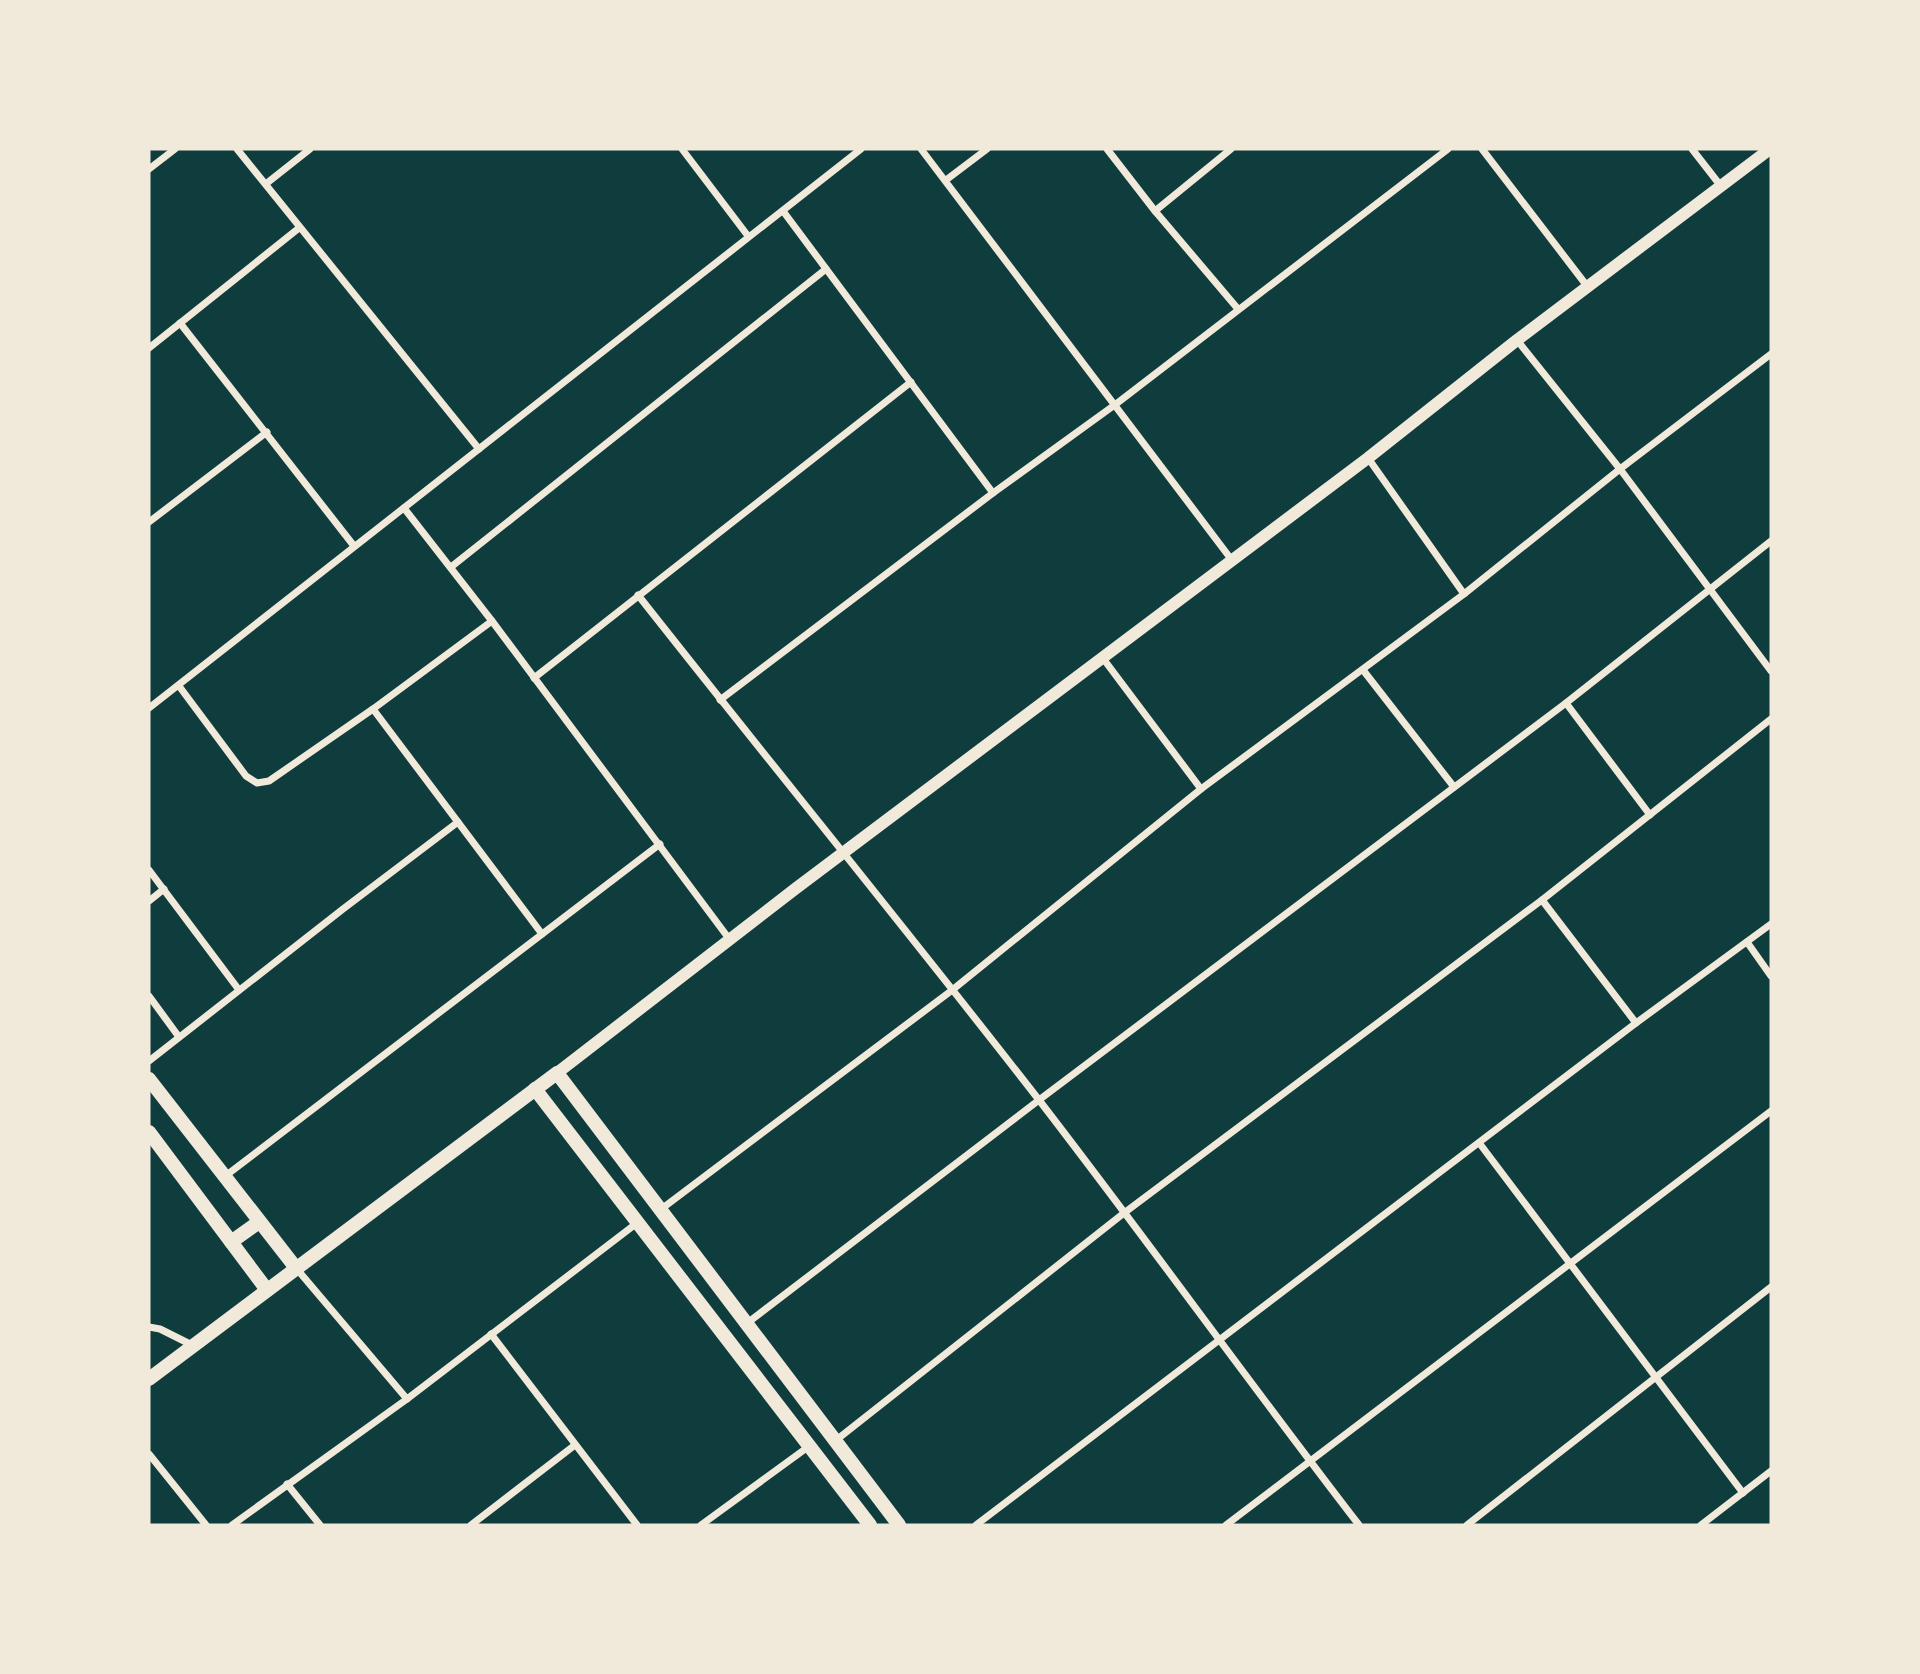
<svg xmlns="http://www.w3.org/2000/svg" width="1920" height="1674" font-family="'Asap Condensed',sans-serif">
  <rect width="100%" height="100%" fill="#0f3d3e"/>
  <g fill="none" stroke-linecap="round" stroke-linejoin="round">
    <g stroke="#f1e9da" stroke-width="7">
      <path d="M 237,149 L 479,449"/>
      <path d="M 682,149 L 748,236"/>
      <path d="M 921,149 L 1231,559"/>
      <path d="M 1107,149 L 1155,211 L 1238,309"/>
      <path d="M 1482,149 L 1587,286"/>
      <path d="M 1692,149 L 1720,185"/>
      <path d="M 149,169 L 175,149"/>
      <path d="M 946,180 L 987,149"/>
      <path d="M 267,183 L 310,149"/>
      <path d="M 783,211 L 993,493"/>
      <path d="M 1155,211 L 1231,149"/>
      <path d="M 180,323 L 354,546"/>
      <path d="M 1517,340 L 1620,469 L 1771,671"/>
      <path d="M 149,348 L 299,228"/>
      <path d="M 1368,458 L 1464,594"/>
      <path d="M 404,508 L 492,621 L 730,940"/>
      <path d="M 149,522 L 267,432"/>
      <path d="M 451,567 L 826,269"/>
      <path d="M 638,595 C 771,764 907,930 1039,1100 C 1147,1240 1251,1385 1359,1525"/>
      <path d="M 1102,657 L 1201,789"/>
      <path d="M 1363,670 L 1454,787"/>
      <path d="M 534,678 L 911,382"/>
      <path d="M 179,686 L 246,776 L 257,783 L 269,781 L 373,709 L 492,621"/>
      <path d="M 720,700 L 993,493 L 1116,404 L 1448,149"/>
      <path d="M 1566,703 L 1650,815"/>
      <path d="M 149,708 L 861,149"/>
      <path d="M 373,709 L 542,934"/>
      <path d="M 149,870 L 239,990"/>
      <path d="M 1542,900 L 1636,1023"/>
      <path d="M 149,901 L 164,889"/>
      <path d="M 1747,942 L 1771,976"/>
      <path d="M 149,996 L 179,1037"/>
      <path d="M 149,1061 L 343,909 L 458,822"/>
      <path d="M 1480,1144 L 1743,1493"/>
      <path d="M 224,1177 L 660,844"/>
      <path d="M 660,1210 L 951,991 L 1201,789 L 1464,594 L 1620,469 L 1771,354"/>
      <path d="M 296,1268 L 407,1399"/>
      <path d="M 746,1324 L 1039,1100 L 1566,703 L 1771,541"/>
      <path d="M 149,1327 L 160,1329 L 192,1345"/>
      <path d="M 491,1334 L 637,1525"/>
      <path d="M 835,1441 L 1124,1213 L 1542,900 L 1771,719"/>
      <path d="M 149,1454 L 206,1525"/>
      <path d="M 287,1484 L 320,1525"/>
      <path d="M 232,1525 L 407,1399 L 637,1223"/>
      <path d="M 471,1525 L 575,1445"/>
      <path d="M 701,1525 L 808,1447"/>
      <path d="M 976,1525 L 1636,1023 L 1771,924"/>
      <path d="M 1226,1525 L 1771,1111"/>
      <path d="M 1467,1525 L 1771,1287"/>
      <path d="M 1701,1525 L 1771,1471"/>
    </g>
    <path stroke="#f1e9da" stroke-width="12" d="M 557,1073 L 795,889 L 1368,458 L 1517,340 L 1770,149"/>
    <g stroke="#f1e9da" stroke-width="14">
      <path d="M 149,1079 L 296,1268"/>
      <path d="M 535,1089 L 870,1525"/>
      <path d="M 149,1132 L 267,1290"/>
      <path d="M 231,1242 L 259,1222"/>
      <path d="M 149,1379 L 557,1073 L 899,1525"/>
    </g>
  </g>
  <rect width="1920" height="1674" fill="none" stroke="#f1e9da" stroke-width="301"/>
</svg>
